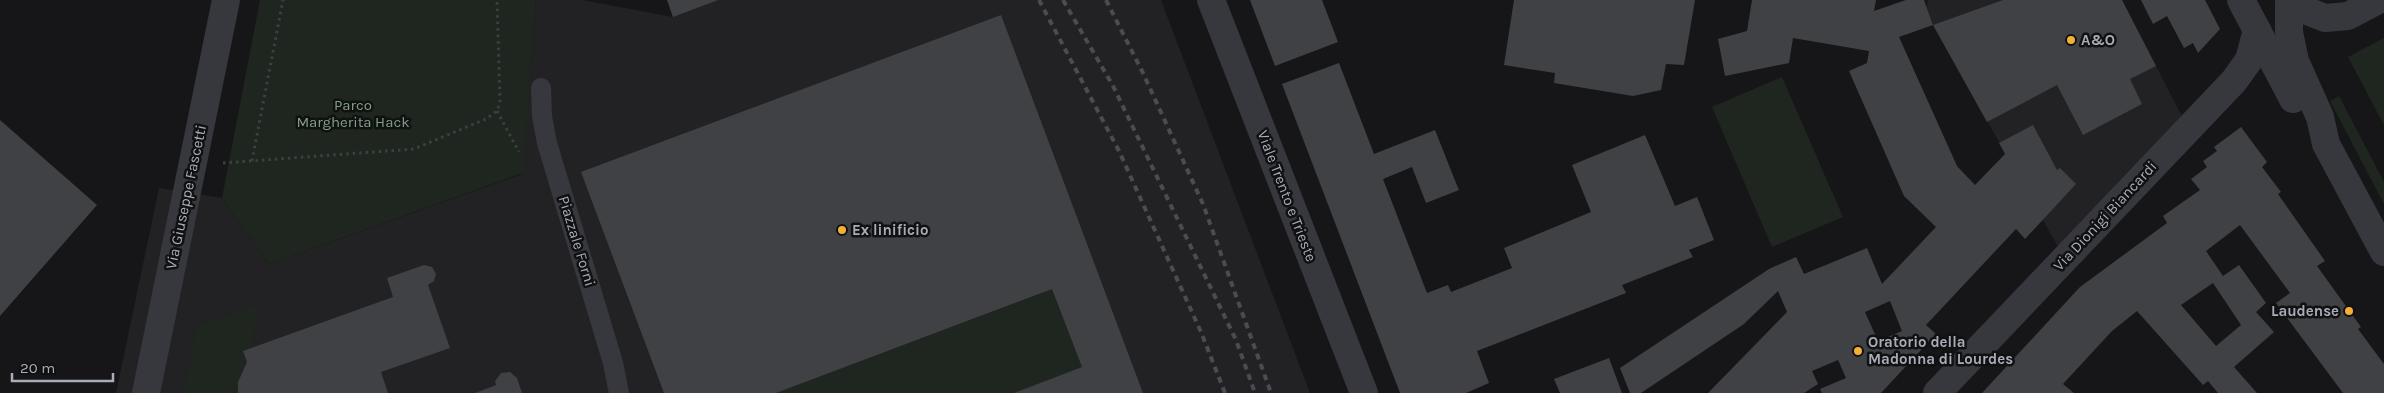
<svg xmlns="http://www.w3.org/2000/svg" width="2384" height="393" font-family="Karla,sans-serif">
  <rect width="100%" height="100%" fill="#161618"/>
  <g fill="#222225">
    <path d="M 536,0 L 582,0 L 673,17 L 667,0 L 1161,0 L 1310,393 L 116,393 L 159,188 L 222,198 L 269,264 L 522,174 Z"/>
    <path d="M 1928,0 L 2122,0 L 2188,128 L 2065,259 L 1933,25 L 1927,7 Z"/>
  </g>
  <g fill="#1e261f">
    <path d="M 260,0 L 536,0 L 523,173 L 269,264 L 222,198 Z"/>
    <path d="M 2384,38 L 2384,125 L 2348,57 Z"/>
    <path d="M 1782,77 L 1843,217 L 1772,247 L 1712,107 Z"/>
    <path d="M 2339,96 L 2384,182 L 2384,204 L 2330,101 Z"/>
    <path d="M 1052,289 L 1082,367 L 1014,393 L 776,393 Z"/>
    <path d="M 260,304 L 250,348 L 243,351 L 247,362 L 238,382 L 238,393 L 184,393 L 196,327 Z"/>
  </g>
  <g fill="#404145" fill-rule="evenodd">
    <path d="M 667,0 L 718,0 L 673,17 Z"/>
    <path d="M 1250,0 L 1322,0 L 1338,42 L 1275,66 Z"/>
    <path d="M 1514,0 L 1695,0 L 1684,65 L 1666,64 L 1661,90 L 1633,96 L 1554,83 L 1555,73 L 1504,65 Z"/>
    <path d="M 1752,0 L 1876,0 L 1874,11 L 1906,0 L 1924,0 L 1933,25 L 1899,37 L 1957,166 L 1975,185 L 2005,154 L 1999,143 L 2033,125 L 2057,170 L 2060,168 L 2076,184 L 2025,239 L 2016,229 L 1926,325 L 1936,334 L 1881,393 L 1822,393 L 1820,389 L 1846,378 L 1838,360 L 1812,371 L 1818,384 L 1804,393 L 1708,393 L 1787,312 L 1778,291 L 1744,324 L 1641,393 L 1630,393 L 1620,368 L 1769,269 L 1796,257 L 1804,274 L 1867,248 L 1882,284 L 1936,227 L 1904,196 L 1849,71 L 1867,63 L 1869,51 L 1793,38 L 1789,63 L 1725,76 L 1718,39 L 1747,31 ZM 1890,301 L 1902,331 L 1878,341 L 1865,312 Z"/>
    <path d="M 2003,0 L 2122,0 L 2156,66 L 2130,79 L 2142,104 L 2083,135 L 2057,85 L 1987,122 L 1933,25 Z"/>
    <path d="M 2141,0 L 2205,0 L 2220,29 L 2198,53 L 2193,43 L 2184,48 L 2167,16 L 2153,24 Z"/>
    <path d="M 1001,15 L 1143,393 L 1014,393 L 1082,367 L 1052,289 L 776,393 L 664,393 L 581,172 Z"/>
    <path d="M 1339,63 L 1374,154 L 1435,130 L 1456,183 L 1459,190 L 1426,203 L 1412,167 L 1383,179 L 1427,293 L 1448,285 L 1451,292 L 1512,268 L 1504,248 L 1591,212 L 1572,165 L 1645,135 L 1675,206 L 1697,197 L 1714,240 L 1689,250 L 1693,257 L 1622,285 L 1626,293 L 1477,351 L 1489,383 L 1466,393 L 1400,393 L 1282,84 Z"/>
    <path d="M 0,120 L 97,205 L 0,316 Z"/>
    <path d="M 2241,127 L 2267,162 L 2262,167 L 2281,192 L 2278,194 L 2325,261 L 2317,266 L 2361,327 L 2358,329 L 2384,364 L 2384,393 L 2343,393 L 2276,303 L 2290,293 L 2240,225 L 2206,251 L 2223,276 L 2239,265 L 2266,303 L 2256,312 L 2274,332 L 2234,367 L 2257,393 L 2218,393 L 2208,381 L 2203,385 L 2137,311 L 2112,331 L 2063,384 L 2074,393 L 1982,393 L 2080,287 L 2167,223 L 2163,216 L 2200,190 L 2191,179 L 2207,167 L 2203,161 L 2217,151 L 2214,147 ZM 2213,283 L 2241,325 L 2216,346 L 2181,305 Z"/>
    <path d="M 424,265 L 432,267 L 436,274 L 434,281 L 428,285 L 450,348 L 381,372 L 388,393 L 238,393 L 238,382 L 247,362 L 243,351 L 393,297 L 387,278 Z"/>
    <path d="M 1609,358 L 1622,393 L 1560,393 L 1554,379 Z"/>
    <path d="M 510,372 L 517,378 L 522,393 L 475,393 L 496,385 L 495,381 L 501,373 Z"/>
  </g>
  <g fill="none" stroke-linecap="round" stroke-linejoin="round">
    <g stroke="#3d3f44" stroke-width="3" stroke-dasharray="2.5 4" stroke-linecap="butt">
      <path d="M 497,111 L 519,152"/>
      <path d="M 252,161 L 283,0"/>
      <path d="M 223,163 L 414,149 L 486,119 L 497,111 L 500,102 L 497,0"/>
    </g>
    <path stroke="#37383d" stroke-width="20" d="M 541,88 L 542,116 L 547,143 L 613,363 L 619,393"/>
    <g stroke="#37383d" stroke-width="28">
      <path d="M 1211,0 L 1364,393"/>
      <path d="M 2289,4 L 2325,18 L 2348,16 L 2378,0"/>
      <path d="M 146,393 L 226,0"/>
      <path d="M 1937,393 L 2234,81 L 2249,60 L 2257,30"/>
    </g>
    <g stroke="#37383d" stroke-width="28">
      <path d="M 2241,0 L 2293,99"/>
      <path d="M 2289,4 L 2289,32 L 2295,61 L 2320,117 L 2326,144 L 2384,252"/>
    </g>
    <g stroke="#4a4c52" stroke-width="4" stroke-dasharray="6 5" stroke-linecap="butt">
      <path d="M 1039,0 L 1119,151 L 1201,332 L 1225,393"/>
      <path d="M 1063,0 L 1113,86 L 1236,340 L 1255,393"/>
      <path d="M 1106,0 L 1143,73 L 1203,204 L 1271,393"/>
    </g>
  </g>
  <g fill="#f2b134" stroke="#111113" stroke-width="2">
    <circle cx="2071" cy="40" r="5"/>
    <circle cx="842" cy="230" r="5"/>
    <circle cx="2349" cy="311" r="5"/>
    <circle cx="1858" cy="351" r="5"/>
  </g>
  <g text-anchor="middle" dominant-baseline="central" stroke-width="5" stroke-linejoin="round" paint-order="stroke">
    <g font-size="15" font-weight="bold" fill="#a8adb8" stroke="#111113" text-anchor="start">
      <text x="2081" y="40">A&amp;O</text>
      <text x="852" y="230">Ex linificio</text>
      <text x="2339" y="311" text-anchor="end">Laudense</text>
      <text x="1868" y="342">Oratorio della<tspan x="1868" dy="17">Madonna di Lourdes</tspan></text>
    </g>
    <g font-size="15" fill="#7fa381" stroke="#111113">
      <text x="353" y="105">Parco<tspan x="353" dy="17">Margherita Hack</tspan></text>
    </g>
    <g font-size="15" fill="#a8adb8" stroke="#111113">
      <text transform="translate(1287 196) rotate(69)">Viale Trento e Trieste</text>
      <text transform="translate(186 197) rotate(-78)">Via Giuseppe Fascetti</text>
      <text transform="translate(2105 216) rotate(-47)">Via Dionigi Biancardi</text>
      <text transform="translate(577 241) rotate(73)">Piazzale Forni</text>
    </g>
  </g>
  <path d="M12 373v8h101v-8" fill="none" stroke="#a8adb8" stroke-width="2.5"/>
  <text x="20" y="373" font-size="15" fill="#a8adb8" stroke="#111113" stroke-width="4" paint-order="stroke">20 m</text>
</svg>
